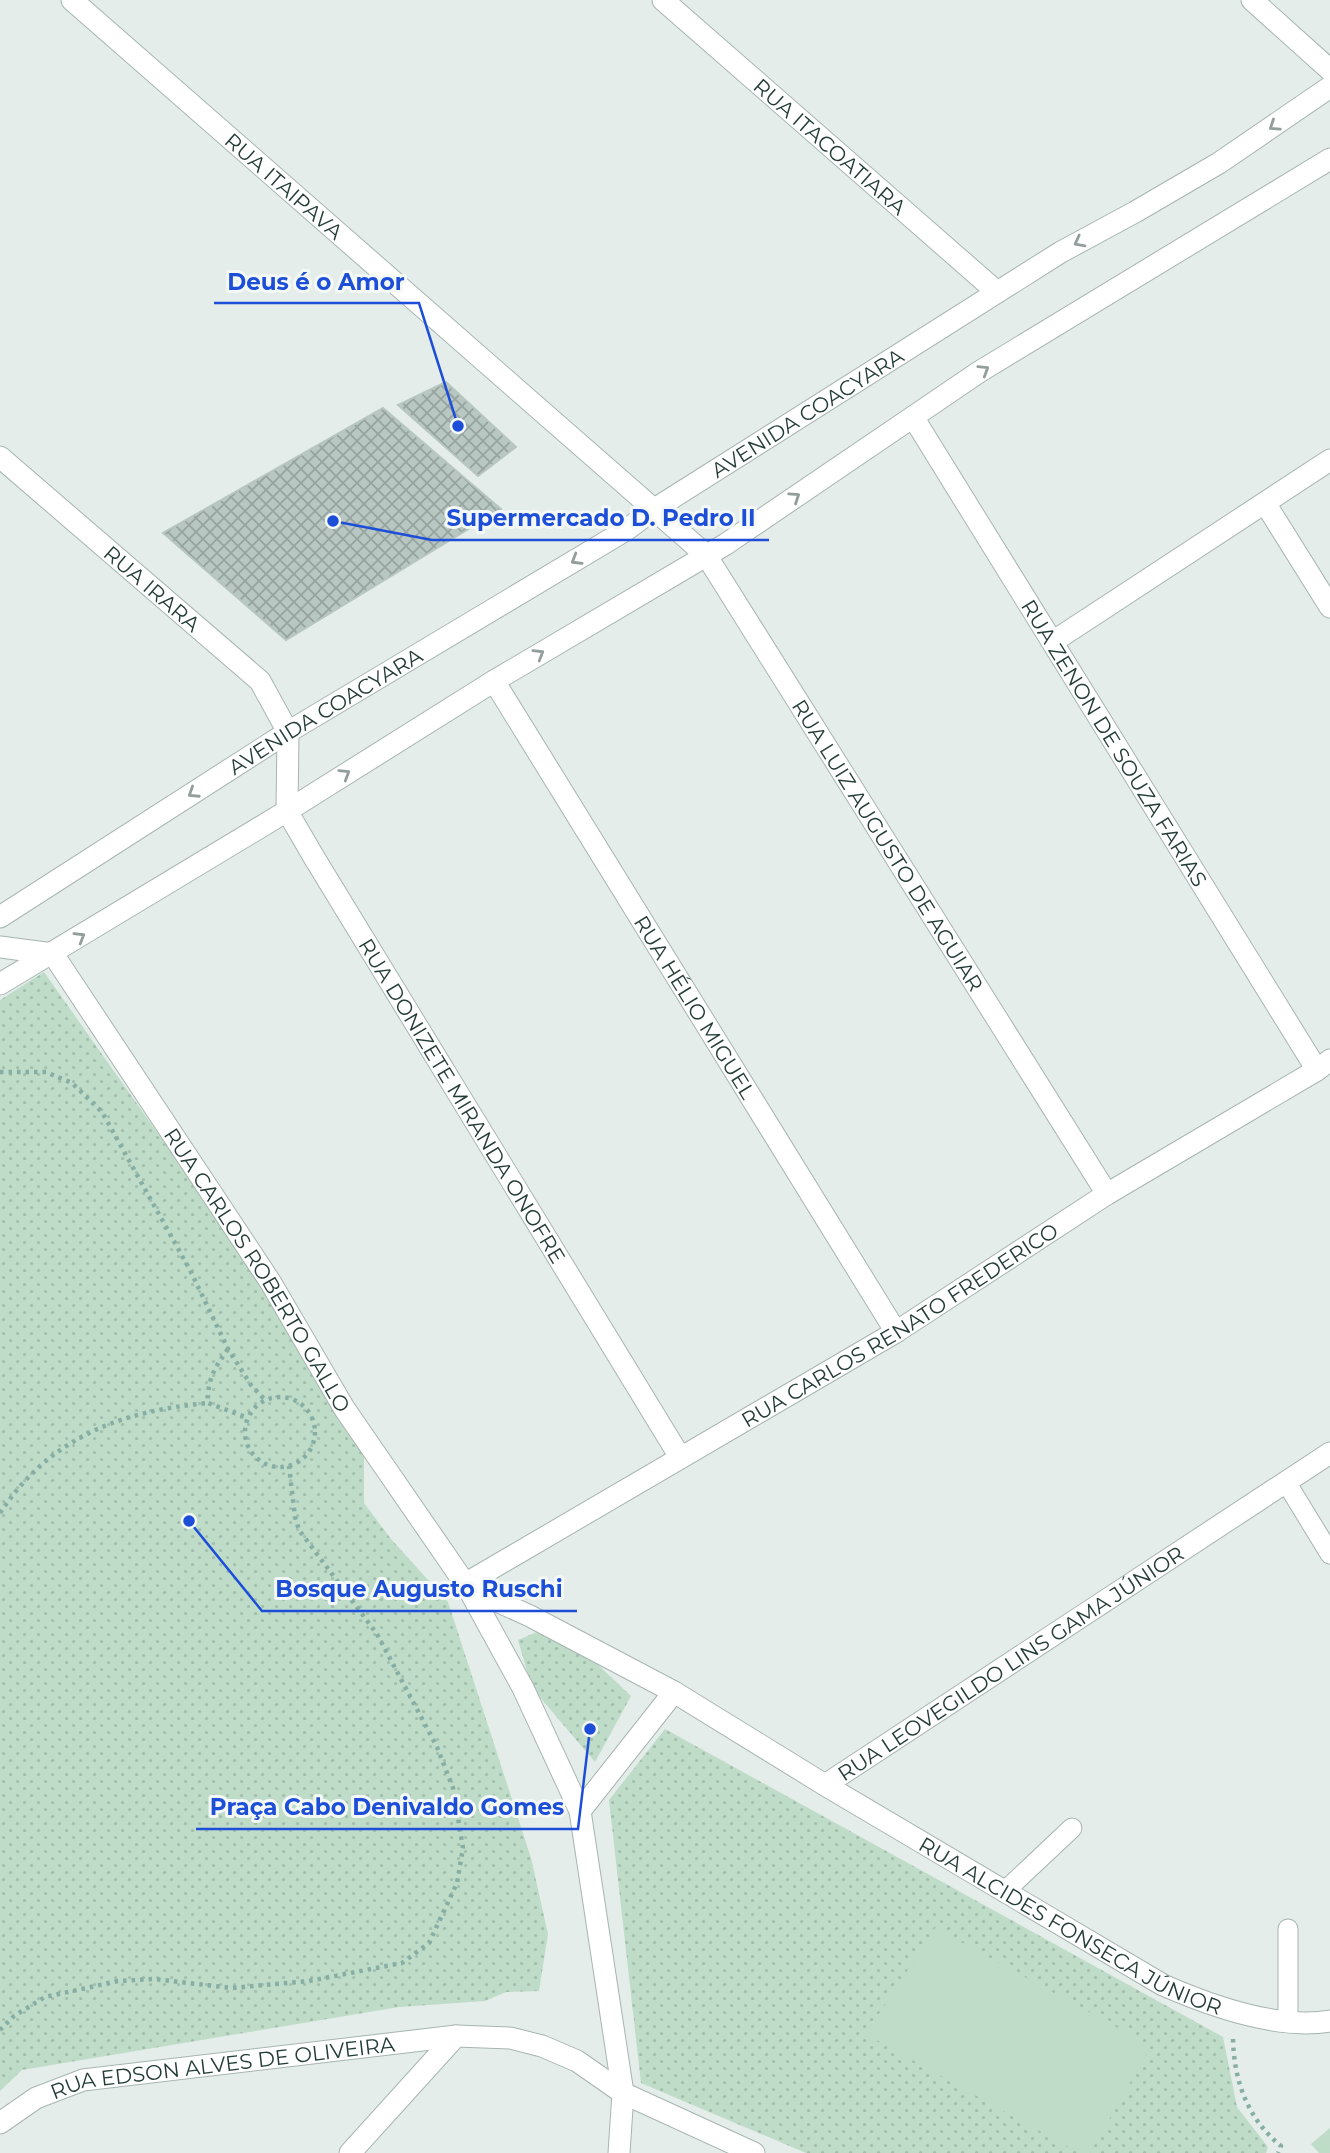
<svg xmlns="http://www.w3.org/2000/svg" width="1330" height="2153" font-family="Montserrat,sans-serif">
  <defs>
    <pattern id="grass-dots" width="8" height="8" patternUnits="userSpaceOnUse" patternTransform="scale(1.75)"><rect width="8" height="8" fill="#bedcc8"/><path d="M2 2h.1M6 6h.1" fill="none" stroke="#a3bead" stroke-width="1.8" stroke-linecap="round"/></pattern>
    <pattern id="building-cross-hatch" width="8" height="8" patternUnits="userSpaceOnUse" patternTransform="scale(1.75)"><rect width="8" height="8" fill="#b9c7c3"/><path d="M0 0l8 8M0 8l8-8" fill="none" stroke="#96a39f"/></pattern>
  </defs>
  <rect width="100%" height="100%" fill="#e4ede9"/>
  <g fill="url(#grass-dots)">
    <path d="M 44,972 L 264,1284 L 364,1452 L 364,1503 L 391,1539 L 448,1602 L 531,1858 L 548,1934 L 539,1991 L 506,1992 L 485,2001 L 399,2007 L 22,2070 L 0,2091 L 0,1000 Z"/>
    <path d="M 537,1632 L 595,1662 L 631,1696 L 595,1762 L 532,1688 L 518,1640 Z"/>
    <path d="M 665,1729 L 1223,2037 L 1237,2107 L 1268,2147 L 1266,2153 L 806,2153 L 641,2083 L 609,1800 Z"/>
  </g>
  <g fill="#bedcc8">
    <path d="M 935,1928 L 1151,2046 L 1090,2153 L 1079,2153 L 866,2034 Z"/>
    <path d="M 1330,2128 L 1330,2153 L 1319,2153 L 1311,2144 Z"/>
  </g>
  <g fill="url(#building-cross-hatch)" stroke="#b7c6c1" stroke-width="2">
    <path d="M 446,382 L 516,447 L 478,476 L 398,405 Z"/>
    <path d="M 383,408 L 501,509 L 286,640 L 163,533 Z"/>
  </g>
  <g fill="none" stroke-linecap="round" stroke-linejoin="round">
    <g stroke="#a7b5b0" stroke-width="21">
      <g id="service">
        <path d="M 1286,1482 L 1330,1554"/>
        <path d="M 1004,1892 L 1072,1828"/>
        <path d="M 1288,2021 L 1288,1929"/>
      </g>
    </g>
    <g stroke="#a7b5b0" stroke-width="23">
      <g id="minor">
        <path id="s1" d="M 72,0 L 706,555 L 1107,1194"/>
        <path id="s2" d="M 663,0 L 997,292"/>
        <path d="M 1252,0 L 1330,70"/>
        <path id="s3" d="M 913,417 L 1317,1070"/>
        <path id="s4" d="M 0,457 L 260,681 L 288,732 L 287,811 L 315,859 L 680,1457"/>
        <path d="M 1265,503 L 1330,607"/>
        <path d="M 1054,641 L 1330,460"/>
        <path id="s5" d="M 494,681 L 896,1332"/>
        <path id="s6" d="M 465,1584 L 896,1332 L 1107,1194 L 1317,1070 L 1330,1060"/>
        <path d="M 468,1588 L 523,1688 L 580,1811 L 623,2093 L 619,2153"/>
        <path id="s7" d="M 825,1785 L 1330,1453"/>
        <path d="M 580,1811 L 674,1692"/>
        <path id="s8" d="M 0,2123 L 36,2098 L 83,2080 L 456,2036 L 510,2038 L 542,2046 L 577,2061 L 623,2093 L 754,2153"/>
        <path d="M 350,2153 L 456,2036"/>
      </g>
    </g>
    <g stroke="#a7b5b0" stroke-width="23">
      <g id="tertiary">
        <path id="s9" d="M 0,917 L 288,732 L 626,530 L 653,510 L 1061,252 L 1135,212 L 1219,163 L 1330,87"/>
        <path id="s10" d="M 0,947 L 53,954 L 271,1283 L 344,1408 L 468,1588 L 530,1616 L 674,1692 L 825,1785 L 1163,1985 C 1211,2006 1277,2030 1330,2021"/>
        <path d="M 0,984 L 287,811 L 494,681 L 726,544 L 979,372 L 1330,159"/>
      </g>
    </g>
    <g stroke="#86aea4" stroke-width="4.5" stroke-dasharray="3.5 5" stroke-linecap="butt">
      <path d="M 0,1072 L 46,1072 L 72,1083 L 102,1112 L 190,1270 L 228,1349 L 251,1385 L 265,1400"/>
      <path d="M 228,1349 C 215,1367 207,1380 208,1403 L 248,1418"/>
      <circle cx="280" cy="1432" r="35"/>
      <path d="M 0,1513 C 50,1437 121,1411 208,1403"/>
      <path d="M 0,2030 L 14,2016 L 45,1997 L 118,1981 L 154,1979 L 232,1988 L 309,1981 L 402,1963 L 429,1943 L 457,1883 L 463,1848 L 453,1788 L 437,1747 L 377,1634 L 299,1530 L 295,1517 L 289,1466"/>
      <path d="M 1233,2039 C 1234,2082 1248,2119 1281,2146 L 1278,2153"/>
    </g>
    <use href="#service" stroke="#fff" stroke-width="19"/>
    <use href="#minor" stroke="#fff" stroke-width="21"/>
    <use href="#tertiary" stroke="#fff" stroke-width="21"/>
  </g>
  <defs><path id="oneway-chevron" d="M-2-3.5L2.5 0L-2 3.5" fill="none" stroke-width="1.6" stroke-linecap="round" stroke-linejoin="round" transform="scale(1.75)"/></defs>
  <g stroke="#929e9c">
    <use href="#oneway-chevron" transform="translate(1274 126) rotate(146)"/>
    <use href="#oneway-chevron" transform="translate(1079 242) rotate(152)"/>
    <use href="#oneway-chevron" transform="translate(984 370) rotate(-32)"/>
    <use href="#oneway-chevron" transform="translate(795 497) rotate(-34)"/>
    <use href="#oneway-chevron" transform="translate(576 560) rotate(149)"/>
    <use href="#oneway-chevron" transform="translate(539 654) rotate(-31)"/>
    <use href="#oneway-chevron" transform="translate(345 774) rotate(-32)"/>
    <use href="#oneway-chevron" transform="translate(193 793) rotate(147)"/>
    <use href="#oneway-chevron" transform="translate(80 937) rotate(-31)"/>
  </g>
  <g text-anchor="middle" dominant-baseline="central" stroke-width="6" stroke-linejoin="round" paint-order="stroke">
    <g font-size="21" fill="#243d38" stroke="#f4f9f7">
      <text stroke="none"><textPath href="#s2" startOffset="222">RUA ITACOATIARA</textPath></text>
      <text stroke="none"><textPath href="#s1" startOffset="282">RUA ITAIPAVA</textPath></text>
      <text stroke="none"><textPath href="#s9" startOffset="952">AVENIDA COACYARA</textPath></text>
      <text stroke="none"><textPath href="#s4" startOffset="201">RUA IRARA</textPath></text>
      <text stroke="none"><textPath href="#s9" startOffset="385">AVENIDA COACYARA</textPath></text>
      <text stroke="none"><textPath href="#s3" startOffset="383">RUA ZENON DE SOUZA FARIAS</textPath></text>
      <text stroke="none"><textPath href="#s1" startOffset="1185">RUA LUIZ AUGUSTO DE AGUIAR</textPath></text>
      <text stroke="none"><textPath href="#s5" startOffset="383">RUA HÉLIO MIGUEL</textPath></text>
      <text stroke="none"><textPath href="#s4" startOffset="819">RUA DONIZETE MIRANDA ONOFRE</textPath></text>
      <text stroke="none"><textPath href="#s10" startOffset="430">RUA CARLOS ROBERTO GALLO</textPath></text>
      <text stroke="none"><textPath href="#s6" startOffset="506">RUA CARLOS RENATO FREDERICO</textPath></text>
      <text stroke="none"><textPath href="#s7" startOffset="222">RUA LEOVEGILDO LINS GAMA JÚNIOR</textPath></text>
      <text stroke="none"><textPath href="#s10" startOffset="1503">RUA ALCIDES FONSECA JÚNIOR</textPath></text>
      <text stroke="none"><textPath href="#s8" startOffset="234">RUA EDSON ALVES DE OLIVEIRA</textPath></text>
    </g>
  </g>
  <path fill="none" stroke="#1d4ed8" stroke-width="2.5" d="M458 426L419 303H214M333 521L432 540H769M189 1521L262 1611H577M590 1729L578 1829H196"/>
  <g fill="#1d4ed8" stroke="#f4f9f7" stroke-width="2.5">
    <circle cx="458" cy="426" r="7"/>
    <circle cx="333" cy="521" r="7"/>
    <circle cx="189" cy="1521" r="7"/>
    <circle cx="590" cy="1729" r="7"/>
  </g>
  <g font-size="23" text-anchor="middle" font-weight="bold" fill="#1d4ed8" stroke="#f4f9f7" stroke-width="6" stroke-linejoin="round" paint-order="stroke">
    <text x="316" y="290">Deus é o Amor</text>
    <text x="601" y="526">Supermercado D. Pedro II</text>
    <text x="419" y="1597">Bosque Augusto Ruschi</text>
    <text x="387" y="1815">Praça Cabo Denivaldo Gomes</text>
  </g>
</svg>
